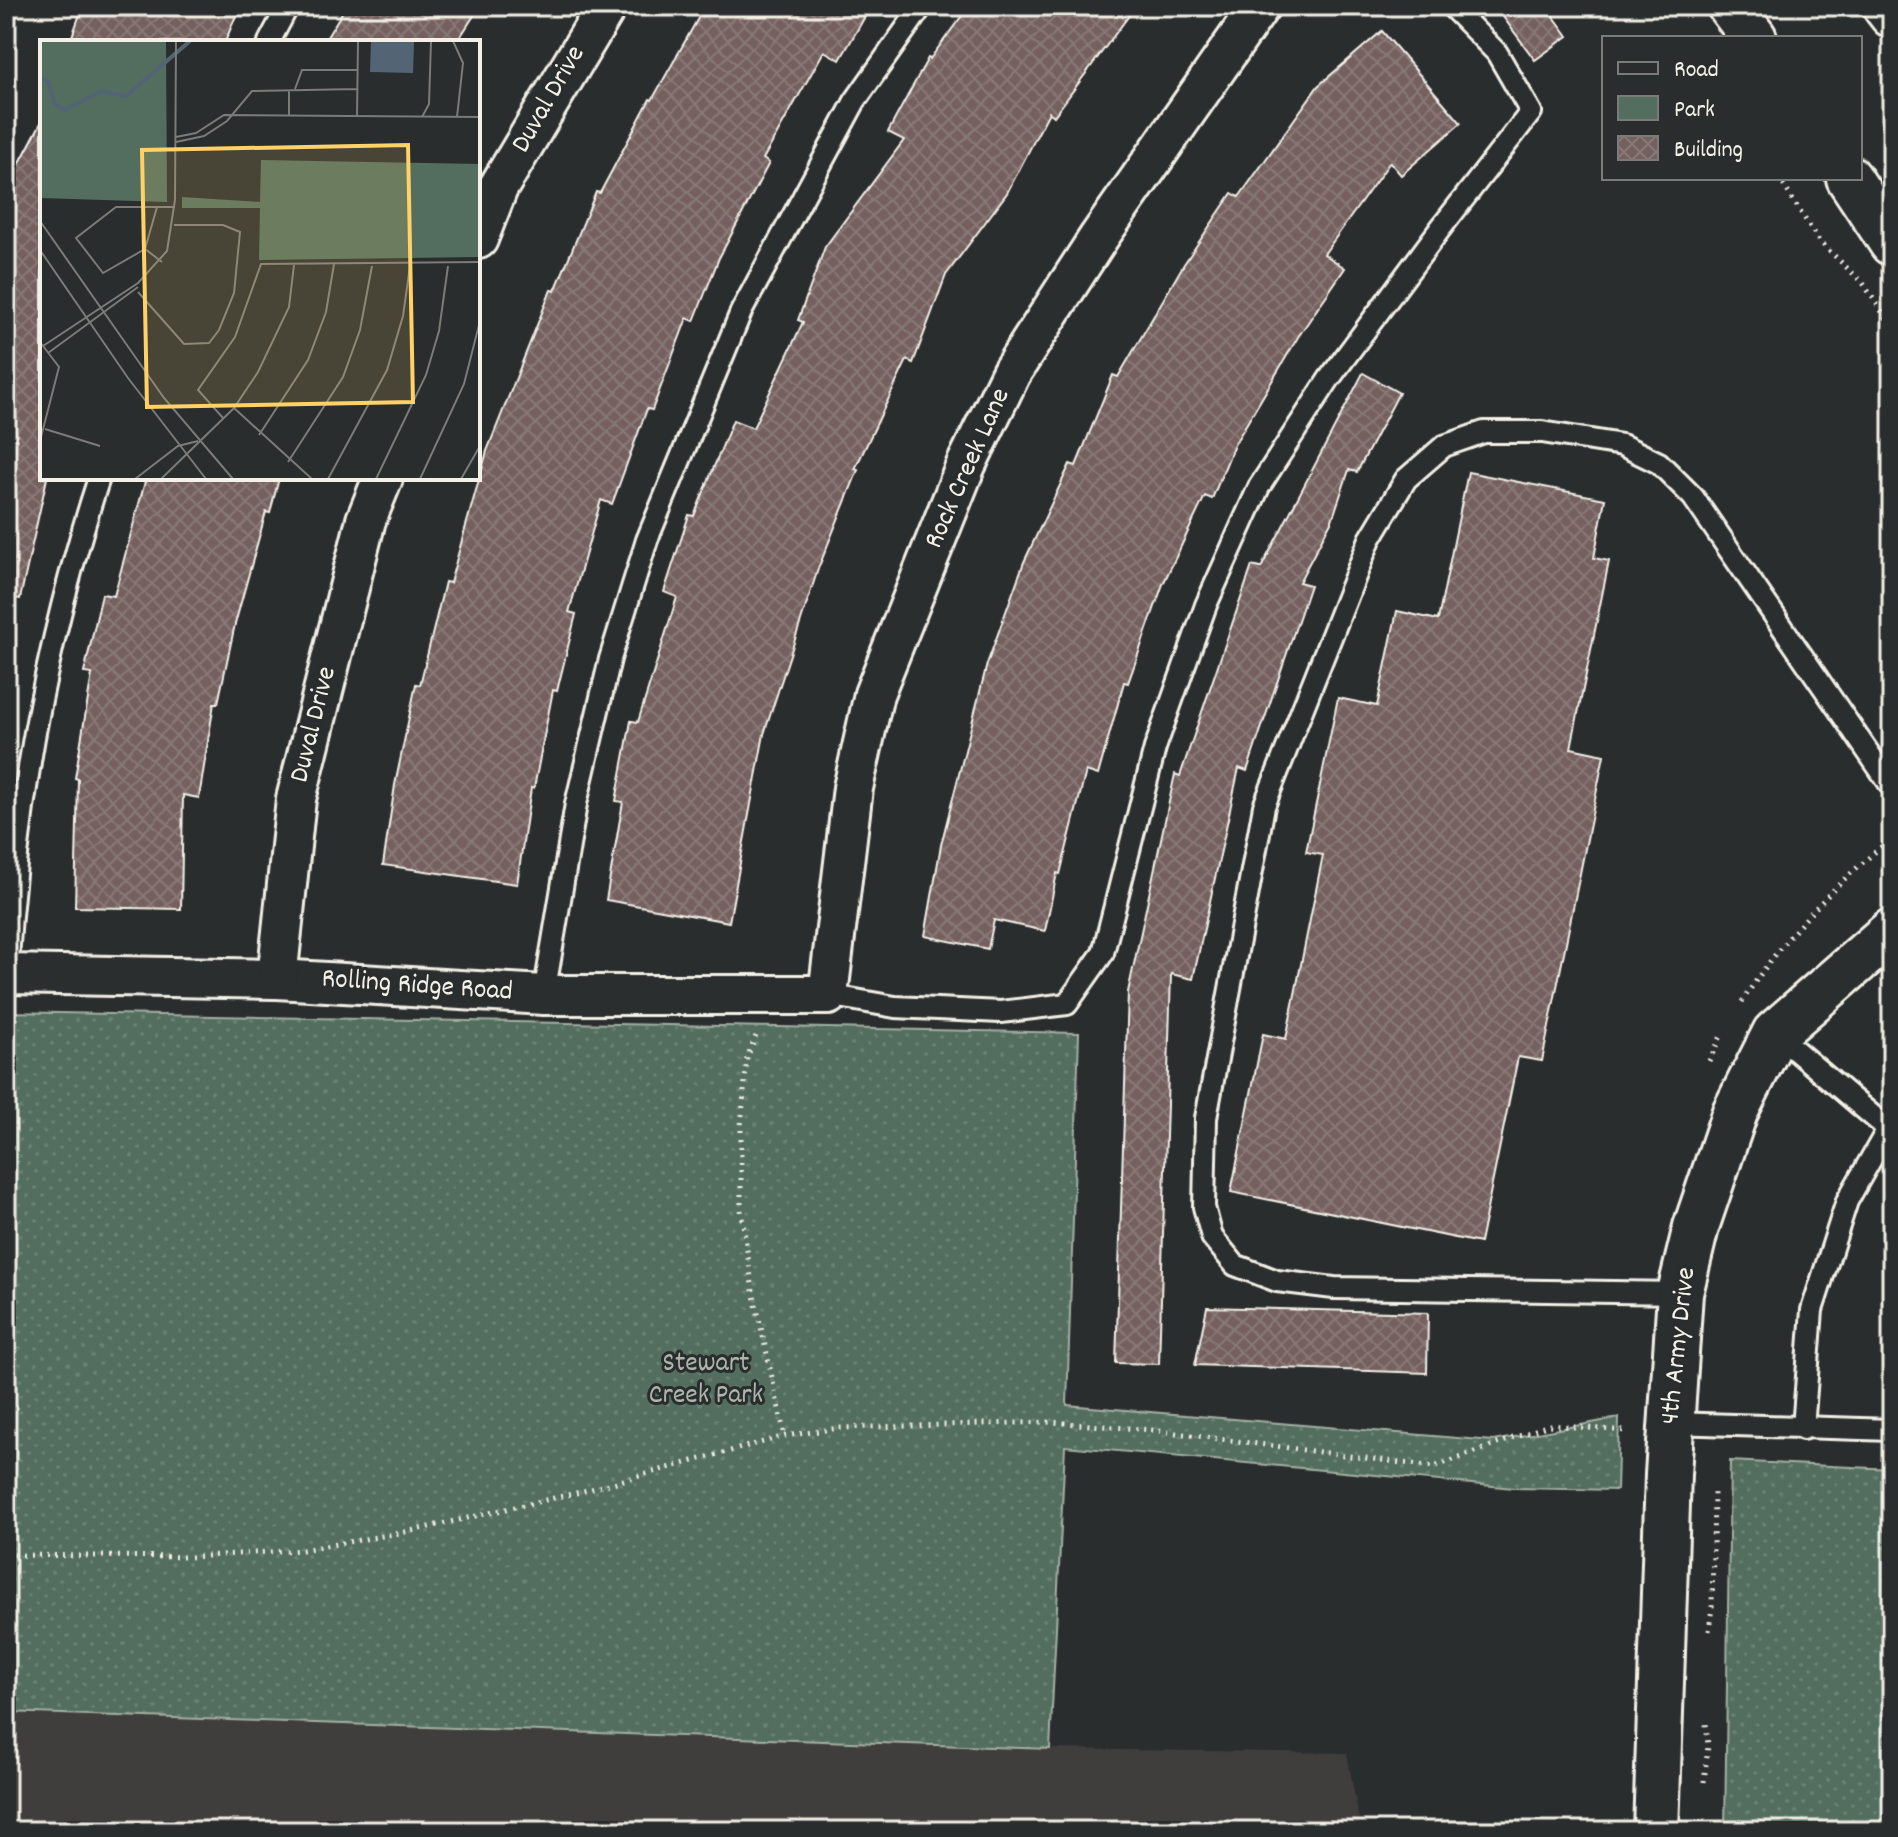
<svg xmlns="http://www.w3.org/2000/svg" width="1898" height="1837" font-family="Dekko,sans-serif">
  <defs>
    <pattern id="green-dots" width="8" height="8" patternUnits="userSpaceOnUse" patternTransform="scale(2)"><rect width="8" height="8" fill="#536e5e"/><path d="M2 2h.1M6 6h.1" fill="none" stroke="#6c8375" stroke-width="1.8" stroke-linecap="round"/></pattern>
    <pattern id="building-cross-hatch" width="8" height="8" patternUnits="userSpaceOnUse" patternTransform="scale(2)"><rect width="8" height="8" fill="#74615f"/><path d="M0 0l8 8M0 8l8-8" fill="none" stroke="#887876"/></pattern>
  </defs>
  <rect width="100%" height="100%" fill="#2a2d2e"/>
  <filter id="ink" filterUnits="userSpaceOnUse"><feTurbulence type="fractalNoise" baseFrequency=".0125" numOctaves="2"/><feDisplacementMap in="SourceGraphic" scale="16" xChannelSelector="R" yChannelSelector="G"/><feConvolveMatrix kernelMatrix="1 2 1 2 8 2 1 2 1" color-interpolation-filters="sRGB"/></filter>
  <g filter="url(#ink)">
    <path fill="#403d3d" d="M 6,1712 L 1050,1749 L 1347,1753 L 1361,1831 L 6,1831 Z"/>
    <g fill="url(#green-dots)" stroke="#a4b0a3" stroke-width="2">
      <path d="M 6,1012 L 1079,1033 L 1067,1405 L 1493,1441 L 1619,1418 L 1617,1490 L 1514,1488 L 1065,1446 L 1050,1749 L 6,1712 Z"/>
      <path d="M 1730,1461 L 1892,1469 L 1892,1831 L 1725,1831 Z"/>
    </g>
    <g fill="url(#building-cross-hatch)" stroke="#f4f1e8" stroke-width="2">
      <path d="M 83,6 L 240,6 L 225,42 L 70,42 Z"/>
      <path d="M 346,6 L 480,6 L 457,42 L 324,42 Z"/>
      <path d="M 705,6 L 871,6 L 840,60 L 824,51 L 763,159 L 769,163 L 719,258 L 694,321 L 687,318 L 652,410 L 647,409 L 612,504 L 601,500 L 569,612 L 576,614 L 557,691 L 553,690 L 534,788 L 531,788 L 517,884 L 383,865 L 395,785 L 416,684 L 420,685 L 445,582 L 450,583 L 487,451 L 551,290 L 555,291 L 596,192 L 600,193 L 650,99 L 652,100 Z"/>
      <path d="M 969,6 L 1136,6 L 1054,116 L 1049,112 L 1007,193 L 946,275 L 913,363 L 907,360 L 855,469 L 858,470 L 818,569 L 764,734 L 729,922 L 606,900 L 623,802 L 616,801 L 631,721 L 638,722 L 677,597 L 664,592 L 689,515 L 694,516 L 733,420 L 753,428 L 803,322 L 798,320 L 825,247 L 904,140 L 888,132 L 928,58 L 930,59 Z"/>
      <path d="M 1495,6 L 1546,6 L 1568,36 L 1535,60 Z"/>
      <path d="M 1382,31 L 1461,123 L 1401,175 L 1390,162 L 1324,254 L 1345,268 L 1298,337 L 1234,445 L 1212,499 L 1205,496 L 1163,584 L 1128,683 L 1124,682 L 1098,775 L 1086,771 L 1060,874 L 1057,873 L 1045,931 L 994,920 L 988,949 L 925,936 L 941,845 L 987,664 L 1024,562 L 1070,464 L 1076,466 L 1113,375 L 1118,377 L 1184,264 L 1232,193 L 1239,197 L 1318,86 Z"/>
      <path d="M 42,121 L 42,478 L 47,478 L 20,599 L 6,597 L 6,189 Z"/>
      <path d="M 1363,373 L 1399,393 L 1357,472 L 1349,470 L 1332,520 L 1299,582 L 1310,585 L 1247,771 L 1239,768 L 1193,979 L 1171,974 L 1159,1364 L 1116,1363 L 1128,992 L 1175,774 L 1180,776 L 1252,566 L 1261,568 Z"/>
      <path d="M 1468,472 L 1605,499 L 1594,558 L 1609,561 L 1571,748 L 1604,755 L 1542,1061 L 1518,1057 L 1480,1243 L 1231,1192 L 1263,1034 L 1286,1039 L 1323,855 L 1306,852 L 1338,698 L 1377,706 L 1397,611 L 1438,620 Z"/>
      <path d="M 146,478 L 279,478 L 270,513 L 266,512 L 235,624 L 218,703 L 214,703 L 199,798 L 183,795 L 181,909 L 75,907 L 78,779 L 75,778 L 92,674 L 84,673 L 102,594 L 114,596 Z"/>
      <path d="M 1207,1307 L 1428,1313 L 1427,1373 L 1195,1365 Z"/>
    </g>
    <g fill="none" stroke-linecap="round" stroke-linejoin="round">
      <g stroke="#f4f1e8" stroke-width="26">
        <g id="lane">
          <path d="M 269,42 L 288,6"/>
          <path d="M 7,974 C 16,807 47,637 99,478"/>
          <path d="M 544,995 L 576,804 L 610,659 L 647,540 L 741,312 L 855,101 L 922,6"/>
          <path d="M 828,995 L 895,1007 L 1001,1012 L 1067,1004 L 1103,953 L 1155,748 L 1206,605 L 1259,487 L 1329,379 L 1440,229 L 1531,112 L 1497,53 L 1451,6"/>
          <path d="M 1775,1033 L 1888,1129 L 1892,1126"/>
          <path d="M 1680,1293 L 1334,1288 L 1277,1281 L 1235,1265 L 1212,1237 L 1204,1207 L 1206,1118 L 1264,806 L 1370,539 L 1406,479 L 1444,446 L 1484,432 L 1542,432 L 1622,445 L 1659,463 L 1693,497 L 1892,787"/>
          <path d="M 1672,1423 L 1892,1430"/>
          <path d="M 1803,1429 L 1812,1310 L 1847,1201 L 1888,1129"/>
        </g>
      </g>
      <g stroke="#f4f1e8" stroke-width="44">
        <g id="street">
          <path d="M 478,239 L 498,188 L 607,6"/>
          <path d="M 6,974 L 277,979 L 544,995 L 828,995 L 853,788 L 874,694 L 966,465 L 1011,373 L 1099,237 L 1260,6"/>
          <path d="M 277,979 L 296,799 L 366,520 L 383,478"/>
        </g>
      </g>
      <g stroke="#f4f1e8" stroke-width="50">
        <g id="secondary">
          <path d="M 1730,6 L 1754,38"/>
          <path d="M 1885,6 L 1892,15"/>
          <path d="M 1849,178 L 1892,243"/>
          <path d="M 1656,1831 L 1668,1474 L 1680,1293 L 1696,1227 L 1735,1112 L 1775,1033 L 1892,931"/>
        </g>
      </g>
      <g stroke="#f4f1e8" stroke-width="5" stroke-dasharray="2 6" stroke-linecap="butt">
        <path d="M 1779,178 L 1819,241 L 1863,283 L 1892,327"/>
        <path d="M 1742,1002 C 1782,938 1834,885 1892,838"/>
        <path d="M 756,1036 L 747,1058 L 741,1127 L 741,1210 L 753,1291 L 785,1436"/>
        <path d="M 1709,1061 L 1722,1034"/>
        <path d="M 6,1555 L 188,1557 L 302,1550 L 411,1531 L 580,1492 L 785,1436 L 839,1428 L 1052,1422 L 1152,1430 L 1434,1467 L 1549,1425 L 1627,1431"/>
        <path d="M 1709,1631 L 1712,1607 L 1714,1493"/>
        <path d="M 1704,1782 L 1708,1746 L 1706,1724"/>
      </g>
      <use href="#lane" stroke="#2a2d2e" stroke-width="20"/>
      <use href="#street" stroke="#2a2d2e" stroke-width="38"/>
      <use href="#secondary" stroke="#2a2d2e" stroke-width="44"/>
    </g>
  </g>
  <g text-anchor="middle" dominant-baseline="central" stroke-width="6" stroke-linejoin="round" paint-order="stroke">
    <g font-size="28" fill="#f4f1e8" stroke="#2a2d2e">
      <text transform="translate(550 100) rotate(-60)">Duval Drive</text>
      <text transform="translate(969 469) rotate(-66)">Rock Creek Lane</text>
      <text transform="translate(315 725) rotate(-76)">Duval Drive</text>
      <text transform="translate(417 987) rotate(4)">Rolling Ridge Road</text>
      <text transform="translate(1680 1346) rotate(-84)">4th Army Drive</text>
    </g>
    <g font-size="28" fill="#acb6aa" stroke="#2a2d2e">
      <text x="706" y="1365">Stewart<tspan x="706" dy="32">Creek Park</tspan></text>
    </g>
  </g>
  <g transform="translate(40 40)">
    <rect width="440" height="440" fill="#2a2d2e"/>
    <path d="M 0,1 L 126,1 L 127,162 L 0,158 ZM 221,120 L 440,124 L 440,217 L 219,220 L 220,168 L 142,168 L 142,157 L 220,162 Z" fill="#536e5e"/>
    <path d="M 331,1 L 374,1 L 373,33 L 330,32 Z" fill="#536475"/>
    <path fill="none" stroke="#536475" stroke-width="4" d="M 0,38 L 8,41 L 15,64 L 25,70 L 61,51 L 86,56 L 150,1"/>
    <path fill="none" stroke="#7b7b78" stroke-width="2" d="M 413,1 L 423,23 L 417,77M 255,49 L 262,30 L 317,30M 249,50 L 249,75M 317,76 L 318,1M 382,77 L 389,64 L 391,1M 136,97 L 156,93 L 184,75 L 440,77M 136,102 L 164,96 L 187,81 L 212,51 L 317,49M 0,181 L 124,358 L 193,439M 105,209 L 117,167M 0,210 L 88,338 L 166,439M 122,222 L 105,209 L 63,233 L 36,198 L 76,167 L 135,167M 98,252 L 144,304 L 169,303 L 179,290 L 194,253 L 200,192 L 183,185 L 134,185M 0,302 L 19,327 L 0,401M 3,306 L 98,243 L 127,211 L 135,160 L 136,1M 8,313 L 98,247M 194,368 L 272,439M 183,378 L 158,350 L 195,297 L 221,224 L 440,222M 5,389 L 60,406M 219,395 L 268,320 L 286,272 L 294,224M 248,422 L 303,337 L 320,290 L 332,226M 95,439 L 138,406 L 158,401M 121,439 L 194,368 L 218,332 L 249,267 L 254,225M 288,439 L 347,330 L 363,276 L 370,226M 336,439 L 386,335 L 399,291 L 408,226M 380,439 L 424,344 L 440,281M 421,439 L 440,406"/>
    <path fill="#ffd166" fill-opacity="0.15" stroke="#ffd166" stroke-width="4" d="M 368,105 L 373,362 L 107,367 L 102,110 Z"/>
    <rect width="440" height="440" fill="none" stroke="#f4f1e8" stroke-width="4"/>
  </g>
  <rect width="1898" height="1837" fill="none" stroke="#2a2d2e" stroke-width="32"/>
  <rect x="16" y="16" width="1866" height="1805" fill="none" stroke="#f4f1e8" stroke-width="3" filter="url(#ink)"/>
  <rect x="1602" y="36" width="260" height="144" fill="#2a2d2e" stroke="#7b7b78" stroke-width="2"/>
  <rect x="1618" y="62" width="40" height="12" fill="#2a2d2e" stroke="#7b7b78" stroke-width="2"/>
  <text x="1674" y="76" font-size="24" fill="#f4f1e8">Road</text>
  <rect x="1618" y="96" width="40" height="24" fill="#536e5e" stroke="#7b7b78" stroke-width="2"/>
  <text x="1674" y="116" font-size="24" fill="#f4f1e8">Park</text>
  <rect x="1618" y="136" width="40" height="24" fill="url(#building-cross-hatch)" stroke="#7b7b78" stroke-width="2"/>
  <text x="1674" y="156" font-size="24" fill="#f4f1e8">Building</text>
</svg>
